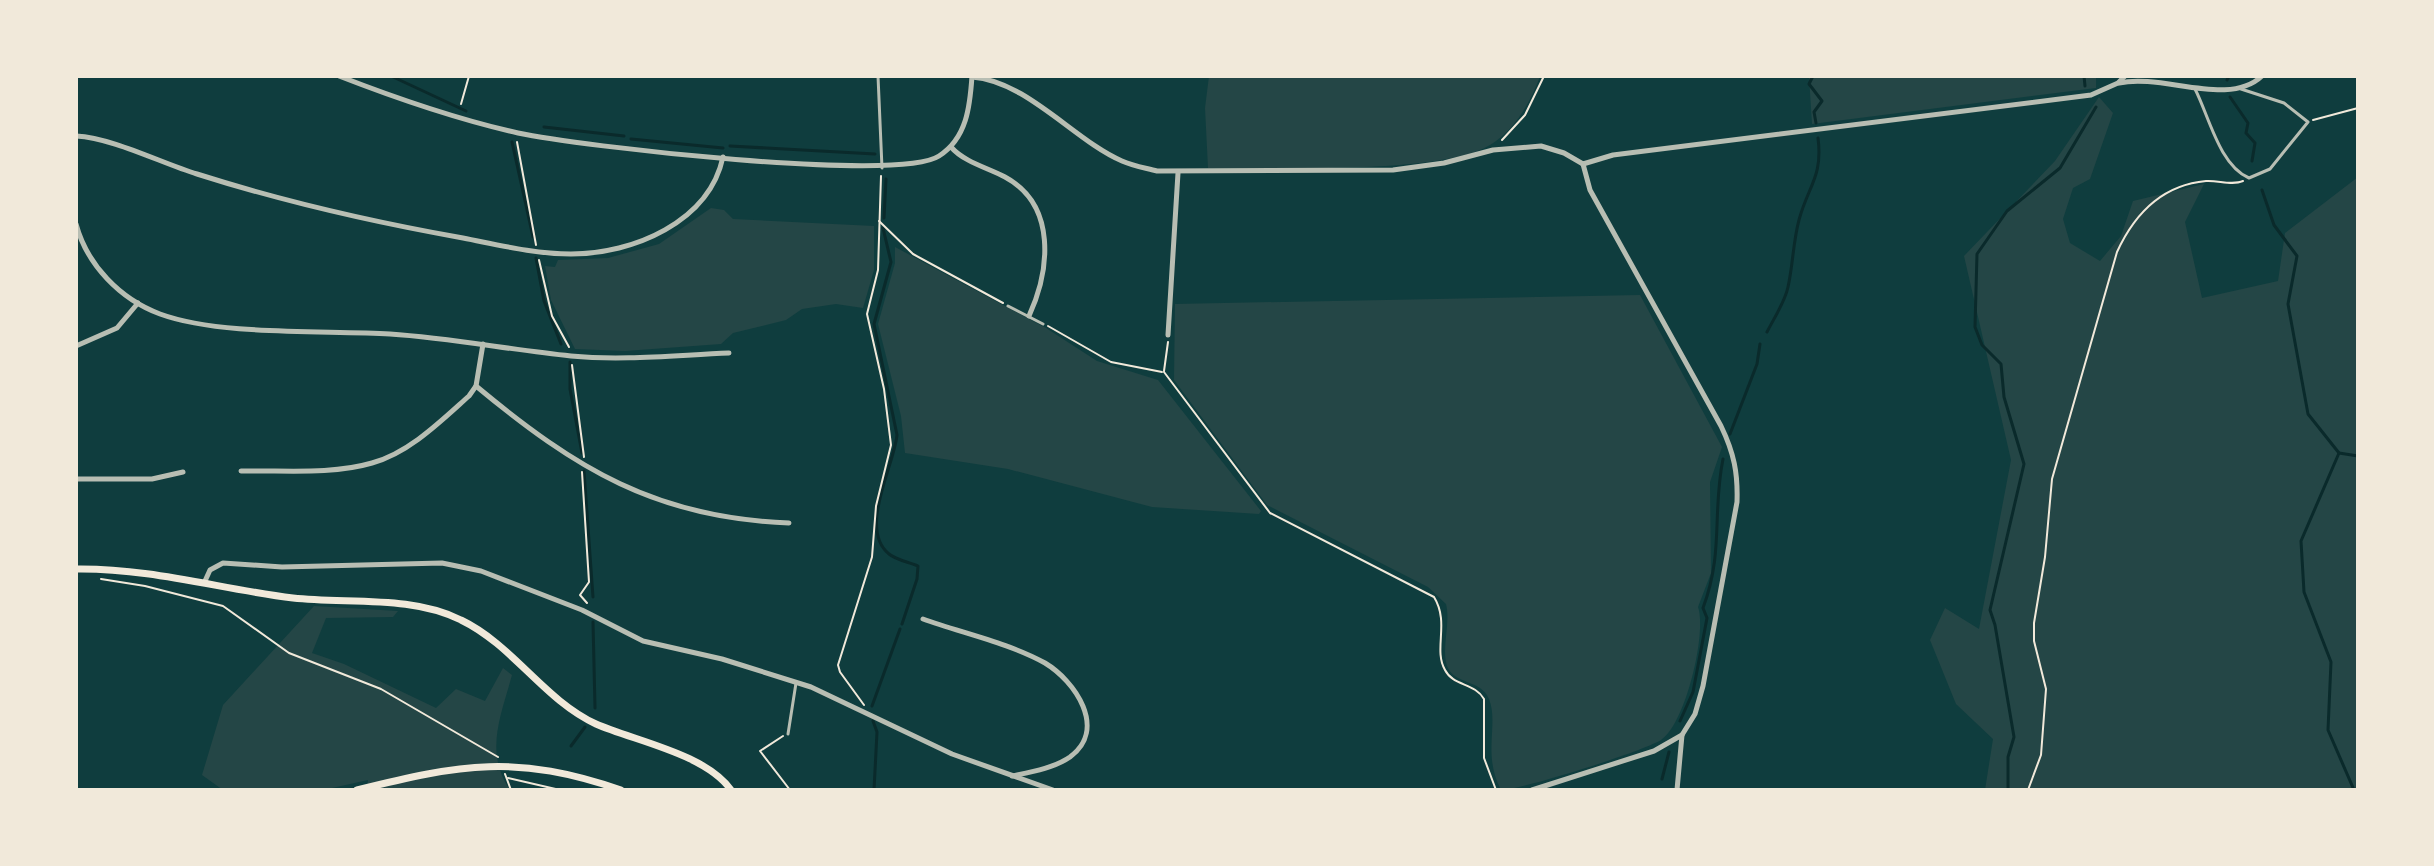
<svg xmlns="http://www.w3.org/2000/svg" width="2434" height="866" font-family="Montserrat,sans-serif">
  <rect width="100%" height="100%" fill="#0f3d3e"/>
  <g fill="#244646">
    <path d="M 1209,76 L 1540,76 C 1531,102 1514,131 1490,145 C 1441,175 1271,167 1208,168 L 1205,108 Z"/>
    <path d="M 1809,76 L 2096,76 L 2096,88 L 1812,124 Z"/>
    <path d="M 2099,97 L 2113,113 L 2090,179 L 2073,188 L 2063,219 L 2070,243 L 2100,261 L 2121,236 L 2133,201 L 2204,184 L 2185,222 L 2202,298 L 2278,281 L 2285,233 L 2358,177 L 2358,790 L 1985,790 L 1993,739 L 1956,704 L 1930,640 L 1945,608 L 1979,629 L 2011,460 L 1964,256 L 2055,161 Z"/>
    <path d="M 711,208 L 724,210 L 733,219 L 874,226 L 874,270 L 863,308 L 836,304 L 802,309 L 786,320 L 733,333 L 721,344 L 625,351 L 575,349 L 551,300 L 545,266 L 555,267 L 558,260 L 608,258 L 659,244 Z"/>
    <path d="M 895,247 L 1046,328 L 1097,361 L 1158,380 L 1261,511 L 1259,514 L 1152,507 L 1008,469 L 905,453 L 901,416 L 878,324 L 895,263 Z"/>
    <path d="M 1640,295 L 1722,447 L 1710,482 L 1711,573 L 1698,607 C 1707,632 1686,723 1661,740 C 1644,751 1521,790 1501,790 C 1482,754 1499,724 1489,699 C 1481,679 1454,685 1447,666 C 1441,647 1451,624 1446,604 L 1428,587 L 1267,505 L 1174,380 L 1175,304 Z"/>
    <path d="M 314,606 L 398,611 L 393,617 L 326,618 L 312,653 L 344,664 L 436,708 L 456,689 L 485,701 L 503,668 L 512,675 C 501,716 484,752 510,790 L 367,790 L 368,780 L 323,790 L 223,790 L 202,775 L 223,705 Z"/>
  </g>
  <g fill="none" stroke-linecap="round" stroke-linejoin="round">
    <g stroke="#0a2a2b" stroke-width="3">
      <path d="M 391,76 L 466,111"/>
      <path d="M 1813,76 L 1809,84 L 1822,101 L 1814,112 L 1816,123"/>
      <path d="M 2084,76 L 2085,86"/>
      <path d="M 2227,80 L 2229,76"/>
      <path d="M 2230,97 L 2248,123 L 2246,133 L 2255,143 L 2252,161"/>
      <path d="M 544,127 L 624,136"/>
      <path d="M 631,139 L 723,148"/>
      <path d="M 512,142 L 533,237"/>
      <path d="M 730,146 L 875,154"/>
      <path d="M 2262,190 L 2274,225 L 2297,256 L 2288,304 L 2308,414 L 2339,453 L 2301,541 L 2304,592 L 2331,662 L 2328,730 L 2354,790"/>
      <path d="M 884,218 L 886,179"/>
      <path d="M 883,228 L 891,262 L 874,324 L 897,435 C 894,466 858,529 889,554 C 896,560 909,562 918,566 L 917,579 L 902,624"/>
      <path d="M 536,258 L 544,301 L 561,344"/>
      <path d="M 1767,332 C 1774,318 1785,302 1788,287 C 1793,265 1793,242 1799,220 C 1808,186 1823,177 1818,138"/>
      <path d="M 570,362 L 570,389 L 582,453"/>
      <path d="M 1730,434 L 1757,364 L 1760,344"/>
      <path d="M 2339,453 L 2358,456"/>
      <path d="M 584,471 L 593,597"/>
      <path d="M 593,622 L 595,708"/>
      <path d="M 872,706 L 900,629"/>
      <path d="M 873,721 L 877,732 L 874,790"/>
      <path d="M 1680,721 L 1693,692 L 1707,618 L 1703,608 C 1724,552 1712,513 1723,459"/>
      <path d="M 571,746 L 585,727"/>
      <path d="M 1662,779 L 1669,752"/>
      <path d="M 2008,790 L 2008,757 L 2014,737 L 1995,625 L 1990,610 L 2024,464 L 2004,397 L 2001,364 L 1982,345 L 1975,327 L 1977,254 L 2007,211 L 2060,168 L 2096,107"/>
    </g>
    <g stroke="#f1e9da" stroke-width="2">
      <path d="M 461,104 L 469,76"/>
      <path d="M 2313,120 L 2358,108"/>
      <path d="M 1502,140 L 1525,115 L 1544,76"/>
      <path d="M 517,142 L 536,245"/>
      <path d="M 879,221 L 913,254 L 1003,303"/>
      <path d="M 539,260 L 552,316 L 569,347"/>
      <path d="M 1048,326 L 1111,362 L 1162,372"/>
      <path d="M 572,365 L 584,457"/>
      <path d="M 1164,371 L 1168,342"/>
      <path d="M 1164,372 L 1270,513 L 1434,597 C 1450,623 1433,649 1445,670 C 1453,686 1475,683 1484,699 L 1484,758 L 1496,790"/>
      <path d="M 582,472 L 589,582 L 580,595 L 587,603"/>
      <path d="M 101,579 L 145,586 L 223,606 L 289,653 L 381,689 L 498,757"/>
      <path d="M 864,705 L 840,672 L 838,665 L 872,557 L 876,506 L 891,445 L 884,389 L 867,314 L 878,270 L 881,176"/>
      <path d="M 783,736 L 760,751 L 790,790"/>
      <path d="M 505,774 L 511,790"/>
      <path d="M 508,778 L 560,790"/>
      <path d="M 2028,790 L 2041,755 L 2046,689 L 2034,641 L 2034,623 L 2045,557 L 2052,479 L 2117,252 C 2134,215 2162,185 2206,181 C 2218,180 2232,186 2243,181"/>
    </g>
    <g stroke="#b8beb3" stroke-width="3">
      <path d="M 878,76 L 882,168"/>
      <path d="M 2195,89 C 2209,116 2219,165 2249,178 L 2270,169 L 2308,122 L 2284,103 L 2241,89"/>
      <path d="M 1008,306 L 1043,324"/>
      <path d="M 788,734 L 796,683"/>
    </g>
    <g stroke="#b8beb3" stroke-width="5">
      <path d="M 339,76 C 398,99 456,119 518,133 C 578,146 898,183 939,156 C 967,138 970,106 972,76"/>
      <path d="M 972,77 C 1027,81 1075,141 1122,161 C 1133,166 1146,168 1157,171 L 1393,170 L 1444,163 L 1493,150 L 1541,146 L 1564,153 L 1583,164"/>
      <path d="M 2119,83 C 2163,73 2228,108 2262,76"/>
      <path d="M 76,136 C 113,138 161,163 197,174 C 285,202 373,222 463,238 C 499,245 535,254 571,254 C 633,254 709,222 723,157"/>
      <path d="M 951,147 C 964,162 988,168 1005,177 C 1057,205 1050,270 1029,316"/>
      <path d="M 1583,164 L 1590,190 L 1721,426 C 1734,453 1738,473 1737,502 L 1703,686 L 1695,714 L 1682,735 L 1677,790"/>
      <path d="M 1583,164 L 1613,155 L 2091,95 L 2118,83 L 2125,76"/>
      <path d="M 76,224 C 87,265 120,299 160,314 C 220,336 324,330 390,334 C 451,338 511,350 571,356 C 623,361 677,355 729,353"/>
      <path d="M 1168,335 L 1178,173"/>
      <path d="M 76,346 L 117,328 L 138,303"/>
      <path d="M 476,386 C 576,469 656,518 789,523"/>
      <path d="M 241,471 C 283,470 331,475 372,463 C 409,453 441,421 469,396 L 476,386 L 483,344"/>
      <path d="M 76,479 L 152,479 L 183,472"/>
      <path d="M 205,581 L 210,570 L 223,563 L 282,567 L 442,563 L 481,571 L 582,610 L 643,641 L 722,659 L 811,687 L 952,754 L 1053,790"/>
      <path d="M 923,619 C 962,633 1009,643 1045,663 C 1075,681 1108,729 1070,757 C 1054,768 1031,772 1012,776"/>
      <path d="M 1532,790 L 1654,751 L 1682,735"/>
    </g>
    <g stroke="#f1e9da" stroke-width="7">
      <path d="M 76,569 C 151,568 220,589 293,598 C 347,604 412,595 461,620 C 513,645 544,700 596,724 C 635,741 706,754 731,790"/>
      <path d="M 357,790 C 461,764 517,754 621,790"/>
    </g>
  </g>
  <rect width="2434" height="866" fill="none" stroke="#f1e9da" stroke-width="156"/>
</svg>
